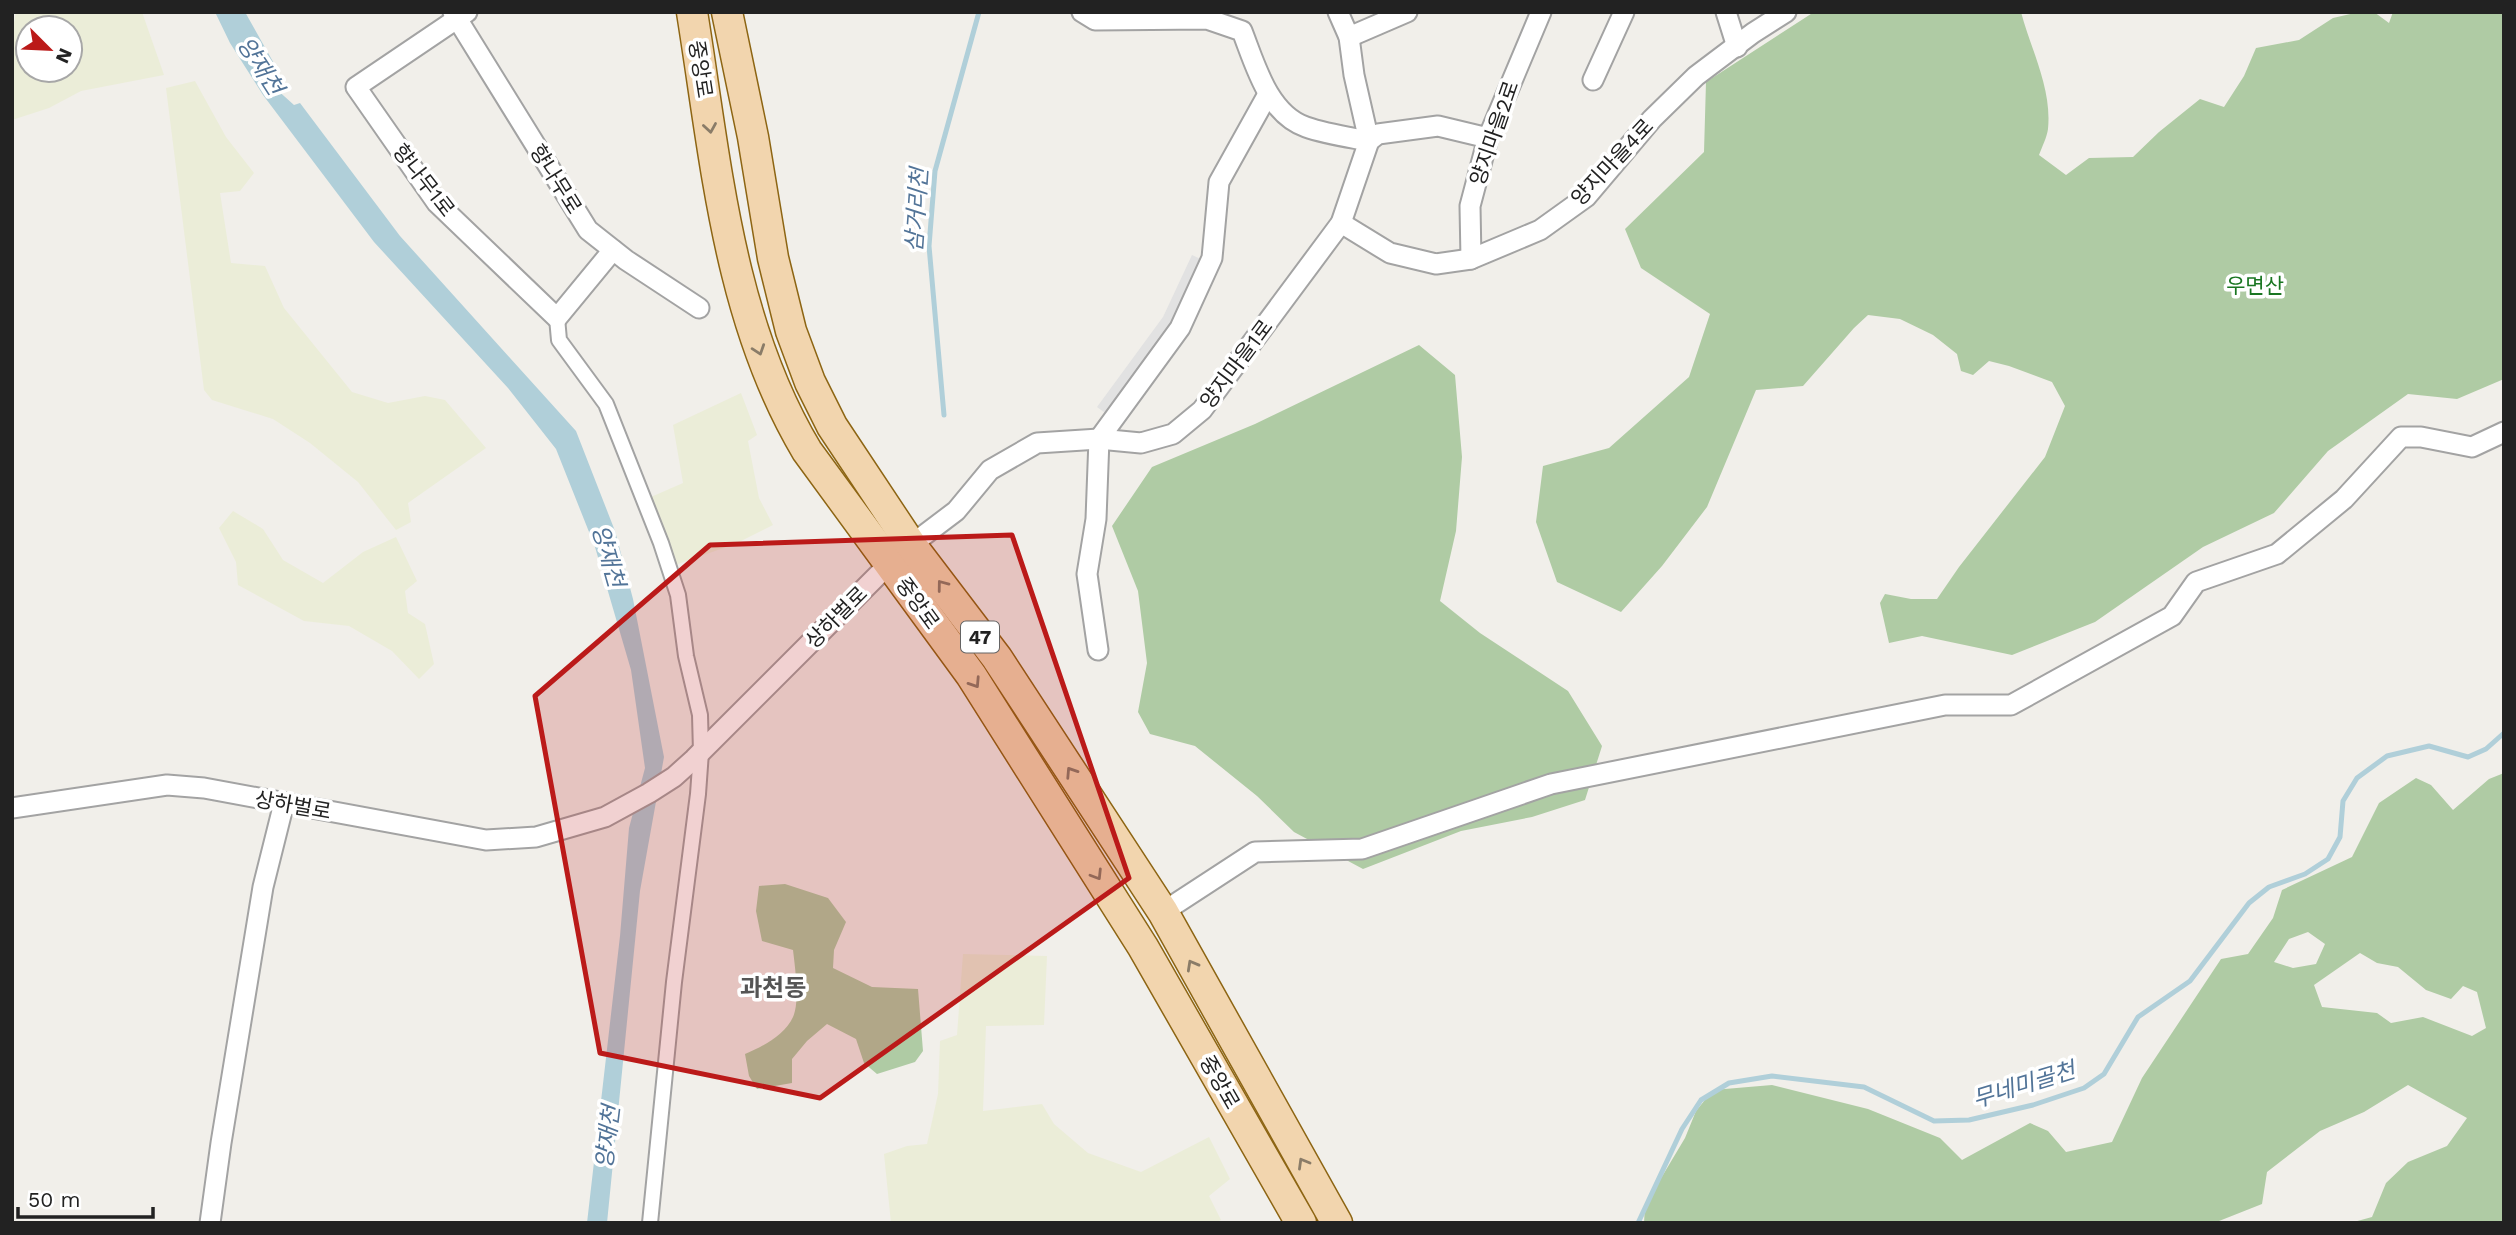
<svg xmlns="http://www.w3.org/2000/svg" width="2516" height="1235" font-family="'Work Sans','Noto Sans KR',sans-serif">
  <rect width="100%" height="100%" fill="#f1efea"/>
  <g fill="#ebedd8" fill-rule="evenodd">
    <path d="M 16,12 L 142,12 L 164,75 L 81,91 L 49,108 L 12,120 L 12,34 ZM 28,28 L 70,28 L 70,70 L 28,70 Z"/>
    <path d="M 195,81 L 226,137 L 254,173 L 240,191 L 220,193 L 231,263 L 265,266 L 284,308 L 352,392 L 388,403 L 425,396 L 445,400 L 486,448 L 408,503 L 411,522 L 396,530 L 358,482 L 310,443 L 273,419 L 212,400 L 204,390 L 166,88 Z"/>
    <path d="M 741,393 L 757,435 L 748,441 L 759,498 L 773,525 L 735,544 L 675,565 L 651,497 L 683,483 L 673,425 Z"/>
    <path d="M 233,511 L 263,529 L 283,560 L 323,583 L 363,552 L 396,537 L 417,581 L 405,591 L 408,613 L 425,624 L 434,664 L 419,679 L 392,651 L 349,626 L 304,621 L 238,585 L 236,562 L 219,528 Z"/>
    <path d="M 963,954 L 1047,956 L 1044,1025 L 986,1026 L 983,1111 L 1042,1104 L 1054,1124 L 1088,1153 L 1141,1172 L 1209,1137 L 1230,1179 L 1209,1196 L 1221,1220 L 1215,1223 L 891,1223 L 884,1154 L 907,1146 L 927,1144 L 938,1094 L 940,1041 L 957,1035 Z"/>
  </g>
  <g fill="#afcba4" fill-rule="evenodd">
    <path d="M 1814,12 L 2021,12 C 2031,50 2052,88 2048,129 C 2047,137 2042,147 2039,155 L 2066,175 L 2089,158 L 2133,157 L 2159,132 L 2200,99 L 2224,107 L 2244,76 L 2256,48 L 2299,40 L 2333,18 L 2359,12 L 2374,12 L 2389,23 L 2393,12 L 2504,12 L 2504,379 L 2457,399 L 2408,394 L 2328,451 L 2274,513 L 2203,547 L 2095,622 L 2012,655 L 1922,636 L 1889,643 L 1880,603 L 1885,594 L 1911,599 L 1937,599 L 1959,567 L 2045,457 L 2065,406 L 2052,382 L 2009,366 L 1989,361 L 1973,375 L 1961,371 L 1957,354 L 1933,335 L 1900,319 L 1868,315 L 1854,328 L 1803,386 L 1756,390 L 1707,507 L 1662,566 L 1621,612 L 1557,582 L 1536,522 L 1543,466 L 1609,448 L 1689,377 L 1710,314 L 1641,268 L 1625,229 L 1704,152 L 1706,82 Z"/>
    <path d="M 1419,345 L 1455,375 L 1462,457 L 1456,531 L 1440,601 L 1480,633 L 1568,691 L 1602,746 L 1585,800 L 1532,817 L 1461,831 L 1363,869 L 1294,832 L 1257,796 L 1195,746 L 1150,734 L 1138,712 L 1147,663 L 1138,591 L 1112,526 L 1152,467 L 1255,424 Z"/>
    <path d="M 2504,773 L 2504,1223 L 2350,1223 L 2372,1217 L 2386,1183 L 2408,1162 L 2447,1146 L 2467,1118 L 2408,1085 L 2364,1112 L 2320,1131 L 2267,1172 L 2262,1204 L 2214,1223 L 1644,1223 L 1645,1205 L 1685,1138 L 1696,1111 L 1713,1090 L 1772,1085 L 1868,1109 L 1940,1138 L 1962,1160 L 2030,1123 L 2048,1131 L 2066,1152 L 2112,1142 L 2142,1078 L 2221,959 L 2248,954 L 2273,918 L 2282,890 L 2352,857 L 2379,803 L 2416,778 L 2431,785 L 2453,810 L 2489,779 ZM 2308,932 L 2325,944 L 2316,964 L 2293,968 L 2274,962 L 2289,939 ZM 2360,953 L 2377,963 L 2398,967 L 2426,990 L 2451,999 L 2463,986 L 2477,992 L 2486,1028 L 2472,1036 L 2423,1017 L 2391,1023 L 2377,1013 L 2322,1007 L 2314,985 Z"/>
    <path d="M 785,884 L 828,898 L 846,922 L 834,950 L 833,968 L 872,987 L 918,989 L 923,1051 L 915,1062 L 877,1074 L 864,1063 L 856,1039 L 827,1024 L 807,1041 L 792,1059 L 792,1083 L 757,1089 L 749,1076 L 745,1054 C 762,1047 785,1035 793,1017 C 800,1002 795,967 793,950 L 762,941 L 756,911 L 759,886 Z"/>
  </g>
  <path fill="#e2e2e2" d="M 1192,255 L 1205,261 L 1176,325 L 1108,415 L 1097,407 L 1163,317 Z"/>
  <path fill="#b0cfd9" d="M 215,12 L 245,12 L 276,67 L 274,87 L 294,105 L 300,103 L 400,236 L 576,431 L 615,531 L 633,599 L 664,757 L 640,891 L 607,1223 L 587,1223 L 620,936 L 629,828 L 645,768 L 631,670 L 595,547 L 556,449 L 508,388 L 374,242 L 263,95 L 230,43 Z"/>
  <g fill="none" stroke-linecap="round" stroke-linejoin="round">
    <g stroke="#b0cfd9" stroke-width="5">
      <path d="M 944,415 L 929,246 L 935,171 L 979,12"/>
      <path d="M 1638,1223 L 1682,1129 L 1701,1100 L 1729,1083 L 1772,1076 L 1864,1087 L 1934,1121 L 1969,1120 L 2033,1105 L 2084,1088 L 2104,1074 L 2138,1017 L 2190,981 L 2249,903 L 2269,887 L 2305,874 L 2328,859 L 2340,837 L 2343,801 L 2357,778 L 2387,756 L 2429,746 L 2468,757 L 2486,749 L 2504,733"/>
    </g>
    <g stroke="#a3a3a3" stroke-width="18">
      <path id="pedestrian" d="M 557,318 L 559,340 L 606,404 L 661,543 L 678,595 L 686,656 L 700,715 L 701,752 L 698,794 L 674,982 L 650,1223"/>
    </g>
    <g stroke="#a3a3a3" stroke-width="23">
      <g id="minor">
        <path d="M 453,12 L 588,230 L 626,260 L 699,308"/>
        <path d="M 467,12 L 356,87 L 437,203 L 557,318 L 613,250"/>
        <path d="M 1082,12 L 1095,20 L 1207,19 L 1242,31 C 1255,64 1268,114 1306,127 C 1326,134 1348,137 1369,141 L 1378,134 L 1438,126 L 1488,138"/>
        <path d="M 1726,12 L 1737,47"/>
        <path d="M 1349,37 L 1407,12"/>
        <path d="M 1593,80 L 1624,12"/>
        <path d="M 1341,223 L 1390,253 L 1436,264 L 1471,259 L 1540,230 L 1586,197 L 1652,119 L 1696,76 L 1753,33 L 1786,12"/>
        <path d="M 1471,259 L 1470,206 L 1488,138 L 1541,12"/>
        <path d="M 911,545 L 956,511 L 990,470 L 1037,443 L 1099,439 L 1141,443 L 1173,434 L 1202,410 L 1341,223 L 1369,141 L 1354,75 L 1349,37 L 1338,12"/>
        <path d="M 1098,650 L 1087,574 L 1096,519 L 1099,439 L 1180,328 L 1212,258 L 1219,182 L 1268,94"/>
        <path d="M 12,808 L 167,785 L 204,788 L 486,840 L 536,837 L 605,817 L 649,793 L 674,777 L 694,759 L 889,564"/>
        <path d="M 1163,912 L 1255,852 L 1362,849 L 1551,784 L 1945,705 L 2011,705 L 2172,616 L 2196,582 L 2277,554 L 2344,499 L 2401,437 L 2421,437 L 2472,447 L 2504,432"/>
        <path d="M 210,1223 L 221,1143 L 263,887 L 284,803"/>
      </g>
    </g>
    <g stroke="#8d6513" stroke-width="33">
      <g id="primary">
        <path d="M 692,12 C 716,161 728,319 807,451 L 971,675 L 1143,947 L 1301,1223"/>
        <path d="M 727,12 L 753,137 L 773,258 L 791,331 L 810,382 L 832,426 L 911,545 L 997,658 L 1163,912 L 1337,1223"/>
      </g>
    </g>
    <use href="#pedestrian" stroke="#fff" stroke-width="14"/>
    <use href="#minor" stroke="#fff" stroke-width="19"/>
    <use href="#primary" stroke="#f2d5ae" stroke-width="30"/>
  </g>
  <defs><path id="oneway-chevron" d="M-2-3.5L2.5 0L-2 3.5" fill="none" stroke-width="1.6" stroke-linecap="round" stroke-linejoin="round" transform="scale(1.75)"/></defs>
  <g stroke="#8a7c68">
    <use href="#oneway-chevron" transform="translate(710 128) rotate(81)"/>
    <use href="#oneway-chevron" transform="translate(759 350) rotate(71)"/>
    <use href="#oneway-chevron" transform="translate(942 585) rotate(-127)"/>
    <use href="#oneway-chevron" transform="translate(975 683) rotate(57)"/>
    <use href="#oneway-chevron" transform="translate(1071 772) rotate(-123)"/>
    <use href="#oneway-chevron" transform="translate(1097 875) rotate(58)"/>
    <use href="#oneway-chevron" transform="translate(1192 965) rotate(-119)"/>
    <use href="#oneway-chevron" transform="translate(1303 1163) rotate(-120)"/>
  </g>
  <path fill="#bb1a19" fill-opacity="0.2" stroke="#bb1a19" stroke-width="5" stroke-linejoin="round" d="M 1012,535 L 1129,878 L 820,1098 L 600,1053 L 535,696 L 710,545 Z"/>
  <g text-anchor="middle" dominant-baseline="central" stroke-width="7" stroke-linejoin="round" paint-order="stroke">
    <rect fill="#fff" stroke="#646464" stroke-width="2" x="961" y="621.5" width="38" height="31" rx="5"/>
    <g font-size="19" font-weight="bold" fill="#222">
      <text x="980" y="637">47</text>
    </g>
    <g font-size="21" fill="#222" stroke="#fff">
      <text transform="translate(701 69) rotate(81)">중앙로</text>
      <text transform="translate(1494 133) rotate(-71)">양지마을2로</text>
      <text transform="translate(1612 162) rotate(-47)">양지마을4로</text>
      <text transform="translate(556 179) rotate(58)">향나무로</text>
      <text transform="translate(424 180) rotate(52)">향나무1로</text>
      <text transform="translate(1236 364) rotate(-53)">양지마을1로</text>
      <text transform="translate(918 603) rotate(54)">중앙로</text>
      <text transform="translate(836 617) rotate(-45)">상하벌로</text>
      <text transform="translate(293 805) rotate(10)">상하벌로</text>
      <text transform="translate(1220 1082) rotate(60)">중앙로</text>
    </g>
    <g font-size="21" fill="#1a7622" stroke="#fff">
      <text x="2255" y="285">우면산</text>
    </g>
    <g font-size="23" font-style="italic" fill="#527498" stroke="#fff">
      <text transform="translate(260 66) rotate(57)">양재천</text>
      <text transform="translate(917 210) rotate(-86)">삼거리천</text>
      <text transform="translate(608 556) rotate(74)">양재천</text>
      <text transform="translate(2024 1085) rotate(-17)">무네미골천</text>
      <text transform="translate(608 1137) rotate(-83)">양재천</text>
    </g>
    <g font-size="24" font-weight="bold" fill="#555" stroke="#fff">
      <text x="773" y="988">과천동</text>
    </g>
  </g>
  <rect width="2516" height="1235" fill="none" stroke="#222222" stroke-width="28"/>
  <g transform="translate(49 49) rotate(114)"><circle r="33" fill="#ffffff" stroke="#a7a7a7" stroke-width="2"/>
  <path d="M0-5L12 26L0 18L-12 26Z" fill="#bb1a19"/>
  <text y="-10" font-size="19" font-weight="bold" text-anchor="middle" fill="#222222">N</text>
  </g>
  <path d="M18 1207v10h135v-10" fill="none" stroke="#222222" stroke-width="3.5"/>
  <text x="28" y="1207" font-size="21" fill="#222222" stroke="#ffffff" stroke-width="5" paint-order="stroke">50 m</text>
</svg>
